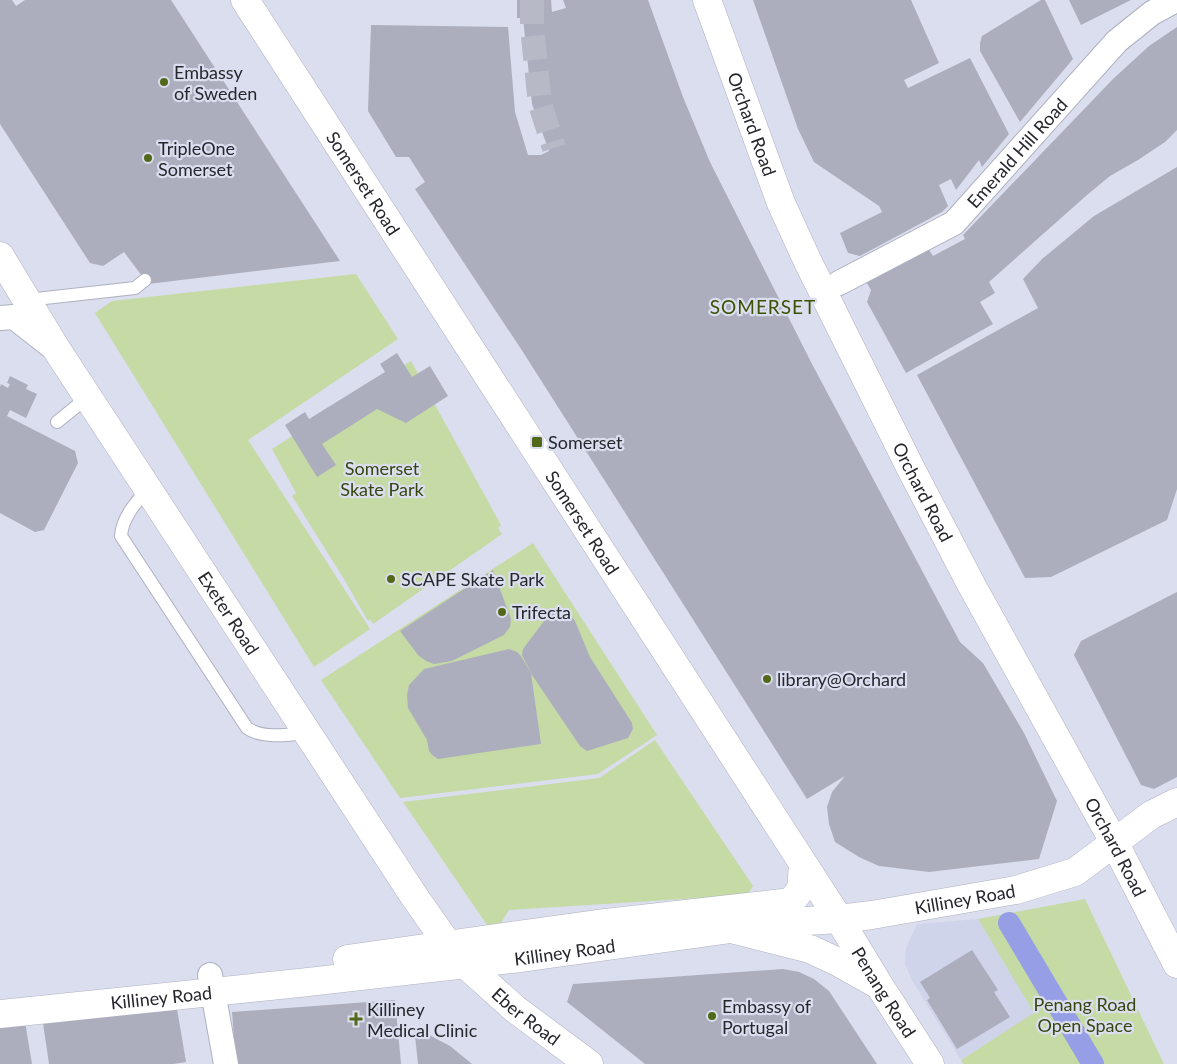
<svg xmlns="http://www.w3.org/2000/svg" width="1177" height="1064" font-family="Lato,sans-serif">
  <rect width="100%" height="100%" fill="#dbdeee"/>
  <path fill="#d0d4eb" d="M 978,919 L 1035,1013 L 961,1060 L 913,982 L 905,965 L 906,948 L 917,924 Z"/>
  <g fill="#c6daa5">
    <path d="M 356,274 L 398,339 L 248,440 L 370,629 L 314,667 L 95,313 L 112,301 Z"/>
    <path d="M 411,361 L 501,525 L 498,528 L 502,534 L 373,624 L 370,619 L 368,621 L 344,579 L 292,496 L 296,493 L 272,449 Z"/>
    <path d="M 533,543 L 657,735 L 598,774 L 400,798 L 321,680 Z"/>
    <path d="M 655,740 L 753,886 L 747,895 L 509,910 L 501,923 L 487,925 L 403,802 L 599,778 Z"/>
    <path d="M 1085,899 L 1164,1064 L 963,1064 L 961,1060 L 1034,1013 L 978,919 Z"/>
  </g>
  <g fill="none" stroke-linecap="round" stroke-linejoin="round">
    <path stroke="#969ee6" stroke-width="22" d="M 1009,923 L 1093,1064"/>
  </g>
  <g fill="#acaebe">
    <path d="M 0,0 L 12,0 L 16,6 L 25,0 L 171,0 L 340,261 L 148,284 L 124,252 L 103,266 L 90,263 L 0,124 Z"/>
    <path d="M 517,0 L 551,0 L 552,12 L 566,8 L 563,0 L 648,0 L 683,97 L 710,162 L 812,364 L 960,642 L 983,663 L 1024,733 L 1057,801 L 1039,859 L 929,872 L 879,866 L 859,857 L 835,842 L 829,824 L 827,807 L 832,792 L 845,776 L 807,799 L 523,352 L 415,189 L 425,182 L 409,157 L 396,157 L 368,111 L 371,25 L 508,27 L 515,112 L 528,155 L 541,155 L 549,151 L 532,104 L 523,18 L 517,18 Z"/>
    <path d="M 753,0 L 911,0 L 939,63 L 904,80 L 908,88 L 970,58 L 1009,134 L 982,167 L 979,160 L 956,190 L 951,179 L 939,185 L 948,206 L 942,212 L 860,256 L 848,253 L 840,233 L 882,212 L 879,206 L 814,162 L 798,129 Z"/>
    <path d="M 1041,0 L 1045,0 L 1073,59 L 1020,122 L 980,51 L 980,43 L 982,36 Z"/>
    <path d="M 1069,0 L 1131,0 L 1081,25 Z"/>
    <path d="M 1177,27 L 1177,130 L 1165,142 L 1138,160 L 1110,176 L 1087,195 L 989,282 L 995,293 L 980,302 L 993,324 L 906,373 L 867,302 L 871,290 L 864,278 L 926,245 L 933,256 L 965,239 L 963,235 L 1113,79 L 1149,46 Z"/>
    <path d="M 1177,167 L 1177,489 L 1167,520 L 1051,577 L 1025,578 L 917,375 L 1038,308 L 1023,279 L 1042,259 L 1094,216 Z"/>
    <path d="M 397,353 L 412,377 L 430,366 L 448,396 L 406,423 L 377,409 L 322,444 L 336,465 L 317,477 L 285,425 L 305,412 L 309,419 L 385,372 L 380,364 Z"/>
    <path d="M 10,376 L 28,385 L 26,389 L 37,394 L 26,418 L 10,410 L 7,416 L 75,451 L 78,463 L 44,530 L 35,532 L 0,513 L 0,387 L 1,384 L 8,388 L 10,384 L 7,383 Z"/>
    <path d="M 493,570 L 511,619 L 510,627 L 504,635 L 452,661 L 434,664 L 426,661 L 418,655 L 400,631 Z"/>
    <path d="M 1177,592 L 1177,777 L 1154,789 L 1141,785 L 1074,655 L 1081,641 Z"/>
    <path d="M 562,611 L 571,616 L 575,621 L 590,657 L 632,723 L 633,729 L 628,738 L 587,751 L 580,746 L 532,675 L 522,655 L 523,649 L 547,617 L 554,612 Z"/>
    <path d="M 509,649 L 517,652 L 521,656 L 531,673 L 541,744 L 438,759 L 432,755 L 429,751 L 427,740 L 408,708 L 407,695 L 409,685 L 424,669 Z"/>
    <path d="M 972,950 L 998,990 L 994,992 L 1010,1017 L 957,1049 L 927,1000 L 930,998 L 920,982 Z"/>
    <path d="M 783,969 L 799,972 L 814,979 L 829,991 L 877,1064 L 645,1064 L 567,1002 L 573,984 Z"/>
    <path d="M 395,1000 L 401,1064 L 236,1064 L 232,1012 Z"/>
    <path d="M 176,1003 L 186,1062 L 173,1064 L 49,1064 L 43,1023 Z"/>
    <path d="M 24,1016 L 32,1064 L 0,1064 L 0,1020 Z"/>
    <path d="M 414,1027 L 450,1046 L 472,1064 L 418,1064 Z"/>
  </g>
  <g fill="none" stroke-linecap="round" stroke-linejoin="round">
    <path stroke="#b7b9c7" stroke-width="24" stroke-dasharray="24 12" stroke-linecap="butt" d="M 532,0 L 532,27 L 540,104 L 554,148"/>
    <g stroke="#aeb1c0" stroke-width="14">
      <g id="lane">
        <path d="M 27,300 L 135,288 L 145,280"/>
        <path d="M 57,422 L 88,397"/>
        <path d="M 148,489 C 136,502 122,518 121,536 L 247,728 C 263,739 288,735 307,733"/>
      </g>
    </g>
    <g stroke="#aeb1c0" stroke-width="26">
      <g id="street">
        <path id="s1" d="M 839,283 L 954,223 L 1117,41 L 1152,13 L 1176,0"/>
        <path d="M 0,318 L 14,317 L 51,346"/>
        <path d="M 210,975 L 226,1064"/>
      </g>
    </g>
    <g stroke="#aeb1c0" stroke-width="29">
      <g id="secondary">
        <path id="s2" d="M 0,256 L 57,350 L 414,896 L 449,946 L 465,964 L 515,1009 L 589,1064"/>
        <path d="M 347,959 L 597,924 L 791,902 L 801,889 L 803,864"/>
        <path id="s3" d="M 0,1014 L 299,983 L 521,958 L 731,929 L 807,921 L 839,919 L 872,915 L 1016,890 L 1075,872 L 1151,815 L 1177,802"/>
      </g>
    </g>
    <g stroke="#aeb1c0" stroke-width="29">
      <g id="primary">
        <path id="s4" d="M 245,0 L 839,919 L 879,985 L 930,1064"/>
        <path id="s5" d="M 707,0 L 781,203 L 808,262 L 910,467 L 972,586 L 1114,842 L 1177,964"/>
        <path d="M 731,929 L 810,949 L 838,962 L 877,984"/>
      </g>
    </g>
    <use href="#lane" stroke="#fff" stroke-width="12"/>
    <use href="#street" stroke="#fff" stroke-width="24"/>
    <use href="#secondary" stroke="#fff" stroke-width="28"/>
    <use href="#primary" stroke="#fff" stroke-width="28"/>
  </g>
  <g fill="#516918" stroke="#dbdeee" stroke-width="2">
    <circle cx="164" cy="82" r="5"/>
    <circle cx="148" cy="158" r="5"/>
    <rect x="531" y="436" width="12" height="12" rx="2.5"/>
    <circle cx="391" cy="579" r="5"/>
    <circle cx="502" cy="612" r="5"/>
    <circle cx="767" cy="679" r="5"/>
    <circle cx="712" cy="1016" r="5"/>
    <path d="M353.5 1011.5h5v5h5v5h-5v5h-5v-5h-5v-5h5z"/>
  </g>
  <g text-anchor="middle" dominant-baseline="central" stroke-width="4.5" stroke-linejoin="round" paint-order="stroke">
    <g font-size="18" fill="#26272d" stroke="#dbdeee" text-anchor="start">
      <text x="174" y="72">Embassy<tspan x="174" dy="21">of Sweden</tspan></text>
      <text x="158" y="148">TripleOne<tspan x="158" dy="21">Somerset</tspan></text>
      <text x="548" y="442">Somerset</text>
      <text x="401" y="579">SCAPE Skate Park</text>
      <text x="512" y="612">Trifecta</text>
      <text x="777" y="679">library@Orchard</text>
      <text x="722" y="1006">Embassy of<tspan x="722" dy="21">Portugal</tspan></text>
      <text x="367" y="1009">Killiney<tspan x="367" dy="21">Medical Clinic</tspan></text>
    </g>
    <g font-size="18" fill="#26272d" stroke="#dbdeee">
      <text stroke="none"><textPath href="#s5" startOffset="132">Orchard Road</textPath></text>
      <text stroke="none"><textPath href="#s1" startOffset="224">Emerald Hill Road</textPath></text>
      <text stroke="none"><textPath href="#s4" startOffset="218">Somerset Road</textPath></text>
      <text stroke="none"><textPath href="#s5" startOffset="538">Orchard Road</textPath></text>
      <text stroke="none"><textPath href="#s4" startOffset="622">Somerset Road</textPath></text>
      <text stroke="none"><textPath href="#s2" startOffset="424">Exeter Road</textPath></text>
      <text stroke="none"><textPath href="#s5" startOffset="942">Orchard Road</textPath></text>
      <text stroke="none"><textPath href="#s3" startOffset="972">Killiney Road</textPath></text>
      <text stroke="none"><textPath href="#s3" startOffset="568">Killiney Road</textPath></text>
      <text stroke="none"><textPath href="#s4" startOffset="1180">Penang Road</textPath></text>
      <text stroke="none"><textPath href="#s3" startOffset="162">Killiney Road</textPath></text>
      <text stroke="none"><textPath href="#s2" startOffset="928">Eber Road</textPath></text>
    </g>
    <g font-size="18" fill="#36460e" stroke="#dbdeee">
      <text x="382" y="468">Somerset<tspan x="382" dy="21">Skate Park</tspan></text>
      <text x="1085" y="1004">Penang Road<tspan x="1085" dy="21">Open Space</tspan></text>
    </g>
    <g font-size="19" letter-spacing="1" fill="#3c5101" stroke="#dbdeee">
      <text x="763" y="306">SOMERSET</text>
    </g>
  </g>
</svg>
